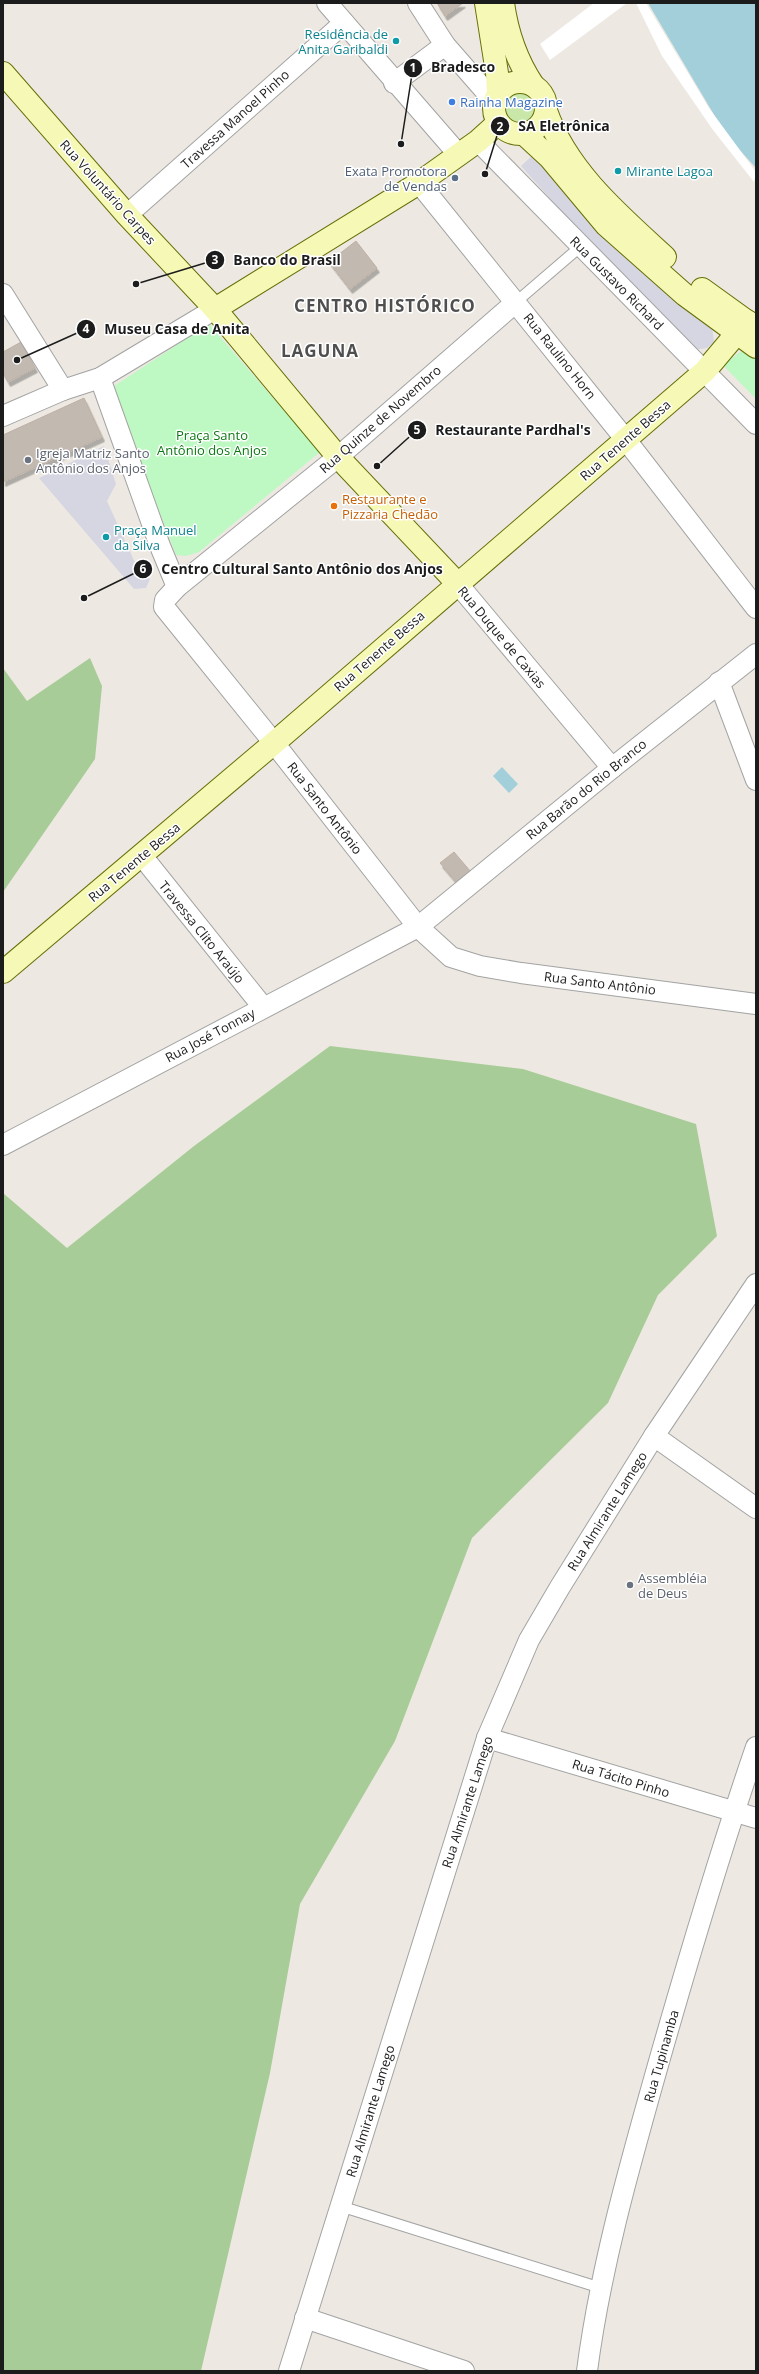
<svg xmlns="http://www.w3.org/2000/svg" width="759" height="2374" font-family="'Open Sans',sans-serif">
  <defs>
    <filter id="shadow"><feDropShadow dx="2.5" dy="4.5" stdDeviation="0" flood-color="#0004"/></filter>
  </defs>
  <rect width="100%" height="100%" fill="#ede9e2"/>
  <circle fill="#c8e7a8" cx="521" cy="110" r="21"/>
  <g fill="#a8cc97">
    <path d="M 90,658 L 102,686 L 95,759 L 3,892 L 3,668 L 27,701 Z"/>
    <path d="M 330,1046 L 523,1069 L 696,1124 L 717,1236 L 658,1295 L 608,1403 L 472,1538 L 395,1741 L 300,1904 L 270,2073 L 201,2371 L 3,2371 L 3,1193 L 67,1248 L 194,1146 Z"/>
  </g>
  <g fill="#bef8c2">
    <path d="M 209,324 L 320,452 L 199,552 L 186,556 L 176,555 L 111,388 Z"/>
    <path d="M 744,349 L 756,358 L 756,399 L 723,365 Z"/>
  </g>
  <g fill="#d6d6e3">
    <path d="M 534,154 L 712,326 L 714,342 L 707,348 L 694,350 L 599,253 L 521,166 Z"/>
    <path d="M 104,446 L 116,484 L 107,501 L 141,576 L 146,573 L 150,579 L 146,588 L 134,589 L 39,478 Z"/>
  </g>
  <g fill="#a3cfdb">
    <path d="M 648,3 L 756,3 L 756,168 L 726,135 Z"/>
    <path d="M 502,767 L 518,784 L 509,793 L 493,776 Z"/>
  </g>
  <g fill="#fff">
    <path d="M 594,3 L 627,3 L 550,60 L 540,44 Z"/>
    <path d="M 636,3 L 646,3 L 709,108 L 756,172 L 754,182 L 713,130 L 662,56 Z"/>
  </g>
  <g fill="#c2b9b1" stroke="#bfb0a5" filter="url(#shadow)">
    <path d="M 437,3 L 463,3 L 445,16 Z"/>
    <path d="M 356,241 L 377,268 L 350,289 L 329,262 Z"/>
    <path d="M 21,342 L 35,368 L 8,382 L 3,373 L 3,352 Z"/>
    <path d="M 84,398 L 102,437 L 3,482 L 3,435 Z"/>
    <path d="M 454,852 L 471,872 L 458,884 L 440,863 Z"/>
  </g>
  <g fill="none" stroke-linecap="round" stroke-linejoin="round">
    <g stroke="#a3a3a3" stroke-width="12">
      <g id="lane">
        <path d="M 516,302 L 580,247"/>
        <path d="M 340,2206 L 601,2288"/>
      </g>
    </g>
    <g stroke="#a3a3a3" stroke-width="22">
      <g id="street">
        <path d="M 327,3 L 459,155"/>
        <path d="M 418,3 L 445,45 L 494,101"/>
        <path d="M 394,83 L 445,45"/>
        <path d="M 478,141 L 756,424"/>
        <path d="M 419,183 L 626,440 L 756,608"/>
        <path d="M 127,215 L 344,23"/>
        <path d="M 3,294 L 63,390"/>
        <path d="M 516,302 L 338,457 L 177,587 L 165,600 L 164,607 L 274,743 L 418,927 L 451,957 L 480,966 L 521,973 L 756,1004"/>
        <path d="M 100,378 L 160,546 L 177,587"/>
        <path d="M 3,416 L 63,390 L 100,378 L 215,309"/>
        <path d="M 457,583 L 612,768"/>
        <path d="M 719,682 L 756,780"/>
        <path d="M 142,856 L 263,1007"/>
        <path d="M 3,1145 L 418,927 L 612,768 L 756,654"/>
        <path d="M 654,1436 L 756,1508"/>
        <path d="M 487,1738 L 756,1818"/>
        <path d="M 305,2318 L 464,2371"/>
        <path d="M 289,2371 L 487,1738 L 529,1640 L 560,1587 L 654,1436 L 756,1284"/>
        <path d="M 587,2371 C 601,2264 631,2161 660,2058 C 690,1953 721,1849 756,1747"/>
      </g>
    </g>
    <g stroke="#666f07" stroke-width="24">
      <g id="secondary">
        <path d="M 486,3 L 497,73 L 498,93"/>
        <path d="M 503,3 C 507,32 517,61 533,85"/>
        <path d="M 3,73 L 127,215 L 215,309 L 338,457 L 457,583"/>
        <circle cx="520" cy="108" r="26"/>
        <path d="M 546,111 C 567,171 619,215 665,257"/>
        <path d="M 524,134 L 550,158 L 606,225 L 685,295 L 756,347"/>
        <path d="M 702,289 L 756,328"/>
        <path d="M 215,309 L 419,183 L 478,141 L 498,123"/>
        <path d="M 3,972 L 274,743 L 705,371 L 747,321"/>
      </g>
    </g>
    <use href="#lane" stroke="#fff" stroke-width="10"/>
    <use href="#street" stroke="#fff" stroke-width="20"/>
    <use href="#secondary" stroke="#f6f8b5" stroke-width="22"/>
  </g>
  <g fill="#0f9aa8" stroke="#fff" stroke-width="1.5">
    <circle cx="396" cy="41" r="4"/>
    <circle cx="618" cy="171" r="4"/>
    <circle cx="106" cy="537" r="4"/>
  </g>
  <circle fill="#3f7fe0" stroke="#fff" stroke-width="1.5" cx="452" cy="102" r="4"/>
  <circle fill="#5c6f8a" stroke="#fff" stroke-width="1.5" cx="455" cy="178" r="4"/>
  <g fill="#6b7280" stroke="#fff" stroke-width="1.5">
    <circle cx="28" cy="460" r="4"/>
    <circle cx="630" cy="1585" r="4"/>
  </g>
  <circle fill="#e8710a" stroke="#fff" stroke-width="1.5" cx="334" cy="506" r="4"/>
  <g text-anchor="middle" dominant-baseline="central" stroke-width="3" stroke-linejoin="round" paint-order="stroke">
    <g font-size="13" fill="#0d838f" stroke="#fff" text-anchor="start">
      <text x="388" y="34" text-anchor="end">Residência de<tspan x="388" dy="15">Anita Garibaldi</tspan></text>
      <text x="626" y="171">Mirante Lagoa</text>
      <text x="114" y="530">Praça Manuel<tspan x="114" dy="15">da Silva</tspan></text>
    </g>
    <g font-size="13" fill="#366cbe" stroke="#fff" text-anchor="start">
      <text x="460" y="102">Rainha Magazine</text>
    </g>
    <g font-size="13" fill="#1c1c1c" stroke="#fff">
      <text transform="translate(235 119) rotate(-42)">Travessa Manoel Pinho</text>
      <text transform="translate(108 192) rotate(48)">Rua Voluntário Carpes</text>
      <text transform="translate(617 283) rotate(45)">Rua Gustavo Richard</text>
      <text transform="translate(560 356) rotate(51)">Rua Raulino Horn</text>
      <text transform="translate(380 419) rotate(-41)">Rua Quinze de Novembro</text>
      <text transform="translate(625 440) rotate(-41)">Rua Tenente Bessa</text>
      <text transform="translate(502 637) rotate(50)">Rua Duque de Caxias</text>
      <text transform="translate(379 651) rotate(-41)">Rua Tenente Bessa</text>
      <text transform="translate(586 789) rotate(-39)">Rua Barão do Rio Branco</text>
      <text transform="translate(325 808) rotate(52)">Rua Santo Antônio</text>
      <text transform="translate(134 862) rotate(-40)">Rua Tenente Bessa</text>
      <text transform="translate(202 932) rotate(51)">Travessa Clito Araújo</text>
      <text transform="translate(600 983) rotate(7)">Rua Santo Antônio</text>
      <text transform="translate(210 1035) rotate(-28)">Rua José Tonnay</text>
      <text transform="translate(607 1511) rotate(-58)">Rua Almirante Lamego</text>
      <text transform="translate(621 1778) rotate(17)">Rua Tácito Pinho</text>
      <text transform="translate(467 1802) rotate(-72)">Rua Almirante Lamego</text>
      <text transform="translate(661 2056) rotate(-74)">Rua Tupinamba</text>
      <text transform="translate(370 2111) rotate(-73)">Rua Almirante Lamego</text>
    </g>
    <g font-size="13" fill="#4e5e75" stroke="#fff" text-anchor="end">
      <text x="447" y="171">Exata Promotora<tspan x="447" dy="15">de Vendas</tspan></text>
    </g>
    <g font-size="13" fill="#0d7714" stroke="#fff">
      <text x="212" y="435">Praça Santo<tspan x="212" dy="15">Antônio dos Anjos</tspan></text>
    </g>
    <g font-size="13" fill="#5b616d" stroke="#fff" text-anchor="start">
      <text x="36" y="453">Igreja Matriz Santo<tspan x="36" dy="15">Antônio dos Anjos</tspan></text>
      <text x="638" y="1578">Assembléia<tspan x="638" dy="15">de Deus</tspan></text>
    </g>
    <g font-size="13" fill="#c56008" stroke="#fff" text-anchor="start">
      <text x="342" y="499">Restaurante e<tspan x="342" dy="15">Pizzaria Chedão</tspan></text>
    </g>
    <g font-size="17" font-weight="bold" letter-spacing="1" fill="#4f4f4f" stroke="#fff">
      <text x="385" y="305">CENTRO HISTÓRICO</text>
      <text x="320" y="350">LAGUNA</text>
    </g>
  </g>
  <path fill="none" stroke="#1c1c1c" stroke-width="1.5" d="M401 144L413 68M485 174L500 126M136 284L215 260M17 360L86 329M377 466L417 430M84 598L143 569"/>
  <g fill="#1c1c1c" stroke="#fff" stroke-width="1.5">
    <circle cx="401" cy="144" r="4"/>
    <circle cx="485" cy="174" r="4"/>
    <circle cx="136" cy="284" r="4"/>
    <circle cx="17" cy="360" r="4"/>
    <circle cx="377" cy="466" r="4"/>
    <circle cx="84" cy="598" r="4"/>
    <circle cx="413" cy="68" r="10"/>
    <circle cx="500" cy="126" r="10"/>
    <circle cx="215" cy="260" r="10"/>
    <circle cx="86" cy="329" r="10"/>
    <circle cx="417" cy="430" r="10"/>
    <circle cx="143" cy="569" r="10"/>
  </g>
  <g font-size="12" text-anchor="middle" font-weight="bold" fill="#fff">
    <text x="413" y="72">1</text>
    <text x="500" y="131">2</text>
    <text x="215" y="264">3</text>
    <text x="86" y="333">4</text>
    <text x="417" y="434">5</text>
    <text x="143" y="573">6</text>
  </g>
  <g font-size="14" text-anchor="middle" font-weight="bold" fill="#1c1c1c" stroke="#fff" stroke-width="3" stroke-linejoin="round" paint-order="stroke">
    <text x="463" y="72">Bradesco</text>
    <text x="564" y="131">SA Eletrônica</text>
    <text x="287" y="265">Banco do Brasil</text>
    <text x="177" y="334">Museu Casa de Anita</text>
    <text x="513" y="435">Restaurante Pardhal's</text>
    <text x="302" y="574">Centro Cultural Santo Antônio dos Anjos</text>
  </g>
  <rect width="759" height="2374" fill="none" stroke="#1c1c1c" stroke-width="8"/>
</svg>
